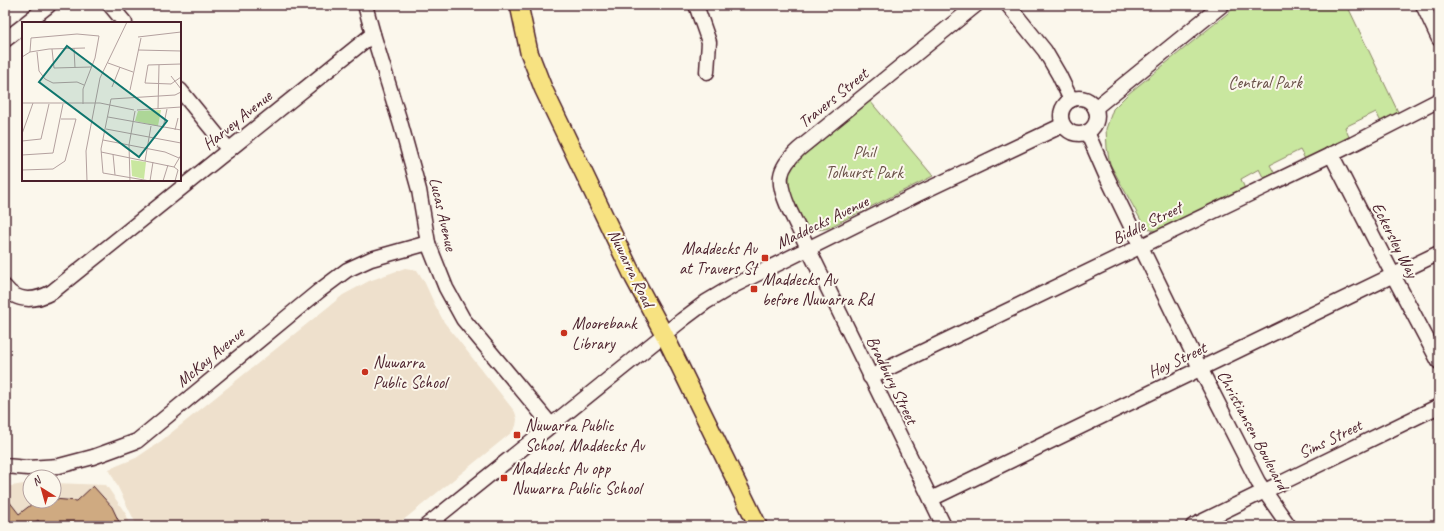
<svg xmlns="http://www.w3.org/2000/svg" width="1444" height="531" font-family="Caveat,sans-serif">
  <rect width="100%" height="100%" fill="#fbf7ec"/>
  <filter id="ink" filterUnits="userSpaceOnUse"><feTurbulence type="fractalNoise" baseFrequency=".025" numOctaves="2"/><feDisplacementMap in="SourceGraphic" scale="8" xChannelSelector="R" yChannelSelector="G"/><feConvolveMatrix kernelMatrix="1 2 1 2 8 2 1 2 1" color-interpolation-filters="sRGB"/></filter>
  <g filter="url(#ink)">
    <g fill="#eee0cc">
      <path d="M 405,268 L 417,270 L 424,281 L 434,303 L 444,322 L 515,412 L 517,419 L 516,426 L 511,433 L 396,526 L 137,526 L 109,469 L 136,458 L 161,441 L 343,295 L 369,281 Z"/>
      <path d="M 30,483 L 30,501 L 54,501 L 54,483 L 106,485 L 126,514 L 131,526 L 5,526 L 5,487 Z"/>
    </g>
    <g fill="#c9e79f" stroke="#8a8365">
      <path d="M 1238,5 L 1347,5 L 1399,114 L 1381,122 L 1376,112 L 1345,127 L 1349,137 L 1305,159 L 1300,150 L 1270,165 L 1275,174 L 1264,179 L 1259,169 L 1241,179 L 1245,189 L 1161,231 L 1151,230 L 1143,224 L 1110,164 L 1107,148 L 1106,129 L 1113,109 L 1128,94 Z"/>
      <path d="M 870,101 L 933,176 L 828,228 C 815,232 806,228 800,216 C 793,203 785,185 791,169 C 795,161 810,150 818,144 C 835,129 852,115 870,101 Z"/>
    </g>
    <path fill="#cfaa81" stroke="#4a1f2b" d="M 93,486 L 112,507 L 121,526 L 43,526 L 38,520 L 30,526 L 5,526 L 5,496 L 19,514 L 36,501 L 54,501 L 54,499 L 77,501 Z"/>
    <g fill="none" stroke-linecap="round" stroke-linejoin="round">
      <g stroke="#4a1f2b" stroke-width="17">
        <g id="minor">
          <path d="M 110,5 L 125,23"/>
          <path d="M 365,5 L 373,34 L 401,125 L 419,190 L 428,243 L 446,288 L 463,319 L 551,425"/>
          <path d="M 696,5 L 709,42 L 707,72"/>
          <path d="M 1008,5 L 1045,51 L 1059,75 L 1071,100"/>
          <path d="M 1423,5 L 1439,39"/>
          <path d="M 26,23 L 49,5"/>
          <path d="M 5,40 L 23,26"/>
          <path d="M 180,90 L 229,150"/>
          <circle cx="1079" cy="116" r="18"/>
          <path d="M 1095,108 L 1222,5"/>
          <path d="M 1087,132 L 1105,173 L 1200,368 L 1258,482 L 1289,526"/>
          <path d="M 1331,154 L 1393,275 L 1439,362"/>
          <path d="M 5,287 C 17,303 36,301 52,292 L 373,34"/>
          <path d="M 870,377 L 1353,144 L 1439,100"/>
          <path d="M 5,466 L 28,468 L 59,466 L 93,457 L 137,441 L 319,291 L 347,270 L 371,259 L 428,243"/>
          <path d="M 931,499 L 1439,253"/>
          <path d="M 426,526 L 682,320 L 706,302 L 733,286 L 918,194 L 1063,125"/>
          <path d="M 944,526 L 789,209 C 777,181 776,170 799,149 L 976,5"/>
          <path d="M 1193,526 L 1439,406"/>
        </g>
      </g>
      <g stroke="#4a1f2b" stroke-width="20">
        <path id="major" d="M 519,5 L 529,52 L 543,88 L 634,278 L 664,334 L 758,526"/>
      </g>
      <use href="#minor" stroke="#fbf7ec" stroke-width="14"/>
      <use href="#major" stroke="#f7e281" stroke-width="17"/>
    </g>
  </g>
  <g fill="#c8321e" stroke="#fbf7ec" stroke-width="1.5">
    <rect x="761" y="254" width="8" height="8" rx="2"/>
    <rect x="750" y="285" width="8" height="8" rx="2"/>
    <circle cx="564" cy="333" r="4"/>
    <circle cx="365" cy="372" r="4"/>
    <rect x="513" y="431" width="8" height="8" rx="2"/>
    <rect x="500" y="474" width="8" height="8" rx="2"/>
  </g>
  <g text-anchor="middle" dominant-baseline="central" stroke-width="4" stroke-linejoin="round" paint-order="stroke">
    <g font-size="17" fill="#6a5148" stroke="#fbf7ec">
      <text x="1265" y="82">Central Park</text>
      <text x="864" y="152">Phil<tspan x="864" dy="20">Tolhurst Park</tspan></text>
    </g>
    <g font-size="17" fill="#4a1f2b" stroke="#fbf7ec">
      <text transform="translate(833 98) rotate(-39)">Travers Street</text>
      <text transform="translate(237 120) rotate(-39)">Harvey Avenue</text>
      <text transform="translate(443 214) rotate(77)">Lucas Avenue</text>
      <text transform="translate(822 222) rotate(-26)">Maddecks Avenue</text>
      <text transform="translate(1147 223) rotate(-26)">Biddle Street</text>
      <text transform="translate(1395 240) rotate(63)">Eckersley Way</text>
      <text transform="translate(631 268) rotate(64)">Nuwarra Road</text>
      <text transform="translate(210 357) rotate(-40)">McKay Avenue</text>
      <text transform="translate(1177 360) rotate(-25)">Hoy Street</text>
      <text transform="translate(892 380) rotate(64)">Bradbury Street</text>
      <text transform="translate(1253 430) rotate(62)">Christiansen Boulevard</text>
      <text transform="translate(1330 439) rotate(-26)">Sims Street</text>
    </g>
    <g font-size="17" fill="#4a1f2b" stroke="#fbf7ec" text-anchor="start">
      <text x="757" y="248" text-anchor="end">Maddecks Av<tspan x="757" dy="20">at Travers St</tspan></text>
      <text x="762" y="279">Maddecks Av<tspan x="762" dy="20">before Nuwarra Rd</tspan></text>
      <text x="572" y="323">Moorebank<tspan x="572" dy="20">Library</tspan></text>
      <text x="373" y="362">Nuwarra<tspan x="373" dy="20">Public School</tspan></text>
      <text x="525" y="425">Nuwarra Public<tspan x="525" dy="20">School, Maddecks Av</tspan></text>
      <text x="512" y="468">Maddecks Av opp<tspan x="512" dy="20">Nuwarra Public School</tspan></text>
    </g>
  </g>
  <g transform="translate(22 22)">
    <rect width="159" height="159" fill="#fbf7ec"/>
    <path d="M 139,88 L 136,104 L 113,99 L 116,89 ZM 109,138 L 124,140 L 122,157 L 110,154 Z" fill="#c9e79f"/>
    <path fill="none" stroke="#b4a19f" stroke-width="1" d="M 116,15 L 159,10M 52,26 L 53,46M 30,27 L 32,46 L 69,45M 116,28 L 159,29M 8,30 L 9,16 L 55,12 L 77,14 L 73,36 L 61,67 L 61,82M 15,30 L 17,49 L 23,57 L 31,61 L 55,60 L 62,63M 0,35 L 8,30 L 27,27 L 63,26M 86,41 L 111,50M 159,42 L 126,43 L 123,61 L 149,62 L 159,55M 0,44 L 0,66M 149,54 L 159,67M 90,65 L 98,45M 108,68 L 119,16M 0,81 L 78,81 L 112,88M 136,87 L 137,43M 115,88 L 159,85M 86,95 L 159,108M 141,106 L 145,87M 84,107 L 159,121M 153,108 L 156,96M 0,112 L 11,81M 81,118 L 143,130 L 157,136M 0,119 L 19,117 L 27,82M 79,130 L 152,145 L 156,148 L 153,159M 91,132 L 93,153M 0,133 L 31,131 L 41,82M 123,139 L 129,104M 152,145 L 159,133M 0,148 L 31,147 L 43,139 L 54,97 L 39,97M 65,159 L 64,129 L 78,56 L 105,0M 108,159 L 107,123 L 113,89M 128,159 L 81,151 L 79,127 L 89,77 L 153,73 L 159,70M 128,159 L 131,140M 141,159 L 146,143"/>
    <path fill="#0f766e" fill-opacity="0.15" stroke="#0f766e" stroke-width="2" d="M 45,24 L 145,99 L 117,135 L 17,60 Z"/>
    <rect width="159" height="159" fill="none" stroke="#4a1f2b" stroke-width="2"/>
  </g>
  <rect width="1444" height="531" fill="none" stroke="#fbf7ec" stroke-width="20"/>
  <rect x="10" y="10" width="1424" height="511" fill="none" stroke="#4a1f2b" stroke-width="1.5" filter="url(#ink)"/>
  <g transform="translate(42 489) rotate(323)"><circle r="19" fill="#fbf7ec" stroke="#b4a19f"/>
  <path d="M0-3L7 15L0 10L-7 15Z" fill="#c8321e"/>
  <text y="-6" font-size="11" font-weight="bold" text-anchor="middle" fill="#4a1f2b">N</text>
  </g>
</svg>
